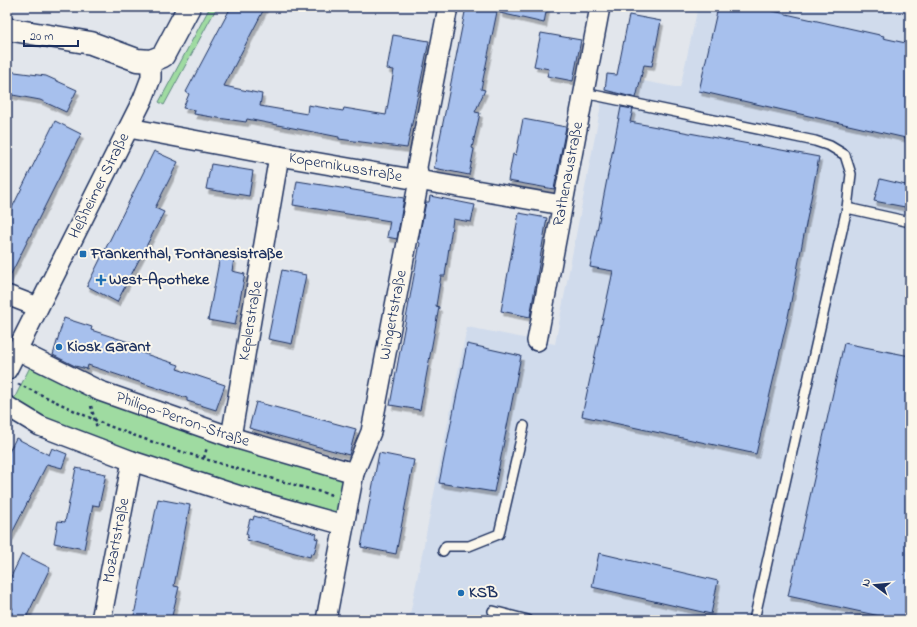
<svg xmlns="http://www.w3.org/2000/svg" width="917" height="627" font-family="'Indie Flower',sans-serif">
  <defs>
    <filter id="shadow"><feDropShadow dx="2.5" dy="4.5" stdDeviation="0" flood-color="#0004"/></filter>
  </defs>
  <rect width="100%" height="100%" fill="#e2e6ec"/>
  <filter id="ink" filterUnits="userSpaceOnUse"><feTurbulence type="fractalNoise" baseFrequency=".025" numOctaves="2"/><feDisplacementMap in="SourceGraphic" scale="8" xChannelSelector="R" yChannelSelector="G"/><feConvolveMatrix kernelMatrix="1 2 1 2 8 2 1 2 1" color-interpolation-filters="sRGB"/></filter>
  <g filter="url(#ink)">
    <g fill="#d0dbec">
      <path d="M 112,7 L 162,7 L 150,13 Z"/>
      <path d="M 698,7 L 910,7 L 910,620 L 409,620 L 467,327 L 555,344 L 607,74 L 680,88 Z"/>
    </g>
    <g fill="#9fdba1" stroke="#5d8580">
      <path d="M 210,7 L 217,7 L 164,105 L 159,102 Z"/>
      <path d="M 33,361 L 348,475 L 339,519 L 139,459 L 11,405 Z"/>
    </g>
    <g fill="#a7c0ed" stroke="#1b2f5e" filter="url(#shadow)">
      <path d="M 231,7 L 265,7 L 224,86 L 262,94 L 260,106 L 307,114 L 308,105 L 343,111 L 344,108 L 386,115 L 394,70 L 387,69 L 393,35 L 429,41 L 407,148 L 339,139 L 339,137 L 247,119 L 246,122 L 218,118 L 194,114 L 195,110 L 183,108 L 189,94 L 186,92 Z"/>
      <path d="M 466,7 L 498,7 L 481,89 L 485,90 L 475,112 L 480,113 L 472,148 L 474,149 L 469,175 L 434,168 Z"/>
      <path d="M 500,7 L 547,7 L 544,23 L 500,13 Z"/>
      <path d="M 718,7 L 755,7 L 884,36 L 883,38 L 910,44 L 910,139 L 699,91 Z"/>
      <path d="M 629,15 L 661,21 L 652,66 L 644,65 L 636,98 L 605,90 L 607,74 L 617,75 Z"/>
      <path d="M 541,33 L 581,40 L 573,81 L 547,76 L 549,69 L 534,66 Z"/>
      <path d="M 7,71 L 46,76 L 77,90 L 66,112 L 40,100 L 7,94 Z"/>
      <path d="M 621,107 L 633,109 L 630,122 L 819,157 L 788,317 L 756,454 L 582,416 L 613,271 L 590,267 Z"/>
      <path d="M 523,119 L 566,127 L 554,189 L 508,181 L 513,154 L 516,155 Z"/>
      <path d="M 55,121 L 81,134 L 7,282 L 7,218 Z"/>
      <path d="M 154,151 L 178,162 L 155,208 L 164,212 L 117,302 L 87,286 Z"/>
      <path d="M 211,164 L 253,171 L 249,196 L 206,189 Z"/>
      <path d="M 880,179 L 910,186 L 910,208 L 874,201 Z"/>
      <path d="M 297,181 L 404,198 L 397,239 L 387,237 L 390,221 L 293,205 Z"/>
      <path d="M 430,196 L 475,205 L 471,222 L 453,219 L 445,276 L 441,276 L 436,306 L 439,307 L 420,410 L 390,405 L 420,243 L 418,242 L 426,202 L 429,202 Z"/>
      <path d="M 519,213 L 547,218 L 530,317 L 501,311 Z"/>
      <path d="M 220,256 L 234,259 L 232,271 L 245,274 L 235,325 L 208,320 Z"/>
      <path d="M 282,270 L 306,275 L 292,344 L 268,339 Z"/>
      <path d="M 64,318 L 92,327 L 91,330 L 138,345 L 136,351 L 179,365 L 177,369 L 225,385 L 216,410 L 187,401 L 187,398 L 88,365 L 87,369 L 75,366 L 53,355 Z"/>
      <path d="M 844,343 L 910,356 L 910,620 L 898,620 L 788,596 Z"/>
      <path d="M 467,344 L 521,356 L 494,492 L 439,483 Z"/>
      <path d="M 256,402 L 356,429 L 349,455 L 249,428 Z"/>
      <path d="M 16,438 L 49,455 L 52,448 L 67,454 L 62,468 L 47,464 L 7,543 L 7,456 Z"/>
      <path d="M 379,453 L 414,460 L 396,554 L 361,547 Z"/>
      <path d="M 76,468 L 106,474 L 99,506 L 93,505 L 84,549 L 54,543 L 58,521 L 65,522 Z"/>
      <path d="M 158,499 L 190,505 L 174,586 L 179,587 L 171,620 L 133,620 Z"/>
      <path d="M 254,516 L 317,534 L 315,538 L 318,539 L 314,554 L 311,553 L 310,557 L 247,540 L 248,535 L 246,534 L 250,519 L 253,520 Z"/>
      <path d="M 599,553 L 718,581 L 711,614 L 592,587 Z"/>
      <path d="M 22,554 L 50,568 L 25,620 L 7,620 L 13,608 L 7,605 L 7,585 Z"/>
    </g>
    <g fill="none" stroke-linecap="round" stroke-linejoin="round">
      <g stroke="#1b2f5e" stroke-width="12">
        <g id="service">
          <path d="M 584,93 L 815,141 L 830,146 L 845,155 L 851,174 L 847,208"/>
          <path d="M 443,551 L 446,546 L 469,546 L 499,534 L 524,426"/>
          <path d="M 493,611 L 528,620"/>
          <path d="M 754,620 L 847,208 L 910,222"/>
        </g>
      </g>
      <g stroke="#1b2f5e" stroke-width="22">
        <g id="minor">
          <path id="s1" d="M 129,128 L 279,156 L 562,205"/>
          <path d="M 7,295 L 38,307"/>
          <path id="s2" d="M 537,341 L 600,7"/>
          <path id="s3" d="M 17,350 L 100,391 L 231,437 L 354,473"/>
          <path id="s4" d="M 7,370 L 143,99 L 151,78 L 151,61"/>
          <path d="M 7,406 L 40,426 L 132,461 L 240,496 L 344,525"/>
          <path id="s5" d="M 231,437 L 279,156"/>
          <path id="s6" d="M 101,620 L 132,461"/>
          <path id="s7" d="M 326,620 L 354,473 L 371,432 L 419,180 L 417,167 L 448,7"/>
        </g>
      </g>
      <g stroke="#1b2f5e" stroke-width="25">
        <path id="tertiary" d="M 7,29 L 91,43 L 137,60 L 151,61 L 163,56 L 189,7"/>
      </g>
      <g stroke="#1b2f5e" stroke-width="2.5" stroke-dasharray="3 3" stroke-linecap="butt">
        <path d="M 18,384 C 49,398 78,413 109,426 C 182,454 257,475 332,495"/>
        <path d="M 91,406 L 97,428"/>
        <path d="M 204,458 L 207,447"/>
      </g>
      <use href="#service" stroke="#fbf7ec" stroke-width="9"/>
      <use href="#minor" stroke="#fbf7ec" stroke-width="19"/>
      <use href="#tertiary" stroke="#fbf7ec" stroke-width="22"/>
    </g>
  </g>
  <g fill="#1f6fb2" stroke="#fbf7ec" stroke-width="1.5">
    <rect x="79" y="250" width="8" height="8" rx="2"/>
    <path d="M99 274h4v4h4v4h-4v4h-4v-4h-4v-4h4z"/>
    <circle cx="59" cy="347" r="4"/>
    <circle cx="461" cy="593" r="4"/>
  </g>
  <g text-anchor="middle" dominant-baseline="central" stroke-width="4" stroke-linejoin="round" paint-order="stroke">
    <g font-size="16" fill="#1b2f5e" stroke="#fbf7ec">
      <text stroke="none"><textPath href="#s1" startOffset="220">Kopernikusstraße</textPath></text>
      <text stroke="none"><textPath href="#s2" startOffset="170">Rathenaustraße</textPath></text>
      <text stroke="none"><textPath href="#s4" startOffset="206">Heßheimer Straße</textPath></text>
      <text stroke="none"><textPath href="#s7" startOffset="313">Wingertstraße</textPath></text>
      <text stroke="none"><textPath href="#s5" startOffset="118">Keplerstraße</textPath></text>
      <text stroke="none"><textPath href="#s3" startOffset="180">Philipp-Perron-Straße</textPath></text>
      <text stroke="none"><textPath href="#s6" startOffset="81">Mozartstraße</textPath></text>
    </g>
    <g font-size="16" font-weight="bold" fill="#1b2f5e" stroke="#fbf7ec" text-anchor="start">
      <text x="91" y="254">Frankenthal, Fontanesistraße</text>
      <text x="109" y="280">West-Apotheke</text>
      <text x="67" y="347">Kiosk Garant</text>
      <text x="469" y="593">KSB</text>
    </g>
  </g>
  <rect width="917" height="627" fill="none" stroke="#fbf7ec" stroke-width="24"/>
  <rect x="12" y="12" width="893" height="603" fill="none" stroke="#1b2f5e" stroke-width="1.5" filter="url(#ink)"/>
  <g transform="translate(875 585) rotate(286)" stroke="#fbf7ec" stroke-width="3" paint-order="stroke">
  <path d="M0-3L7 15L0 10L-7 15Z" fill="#1b2f5e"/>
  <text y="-6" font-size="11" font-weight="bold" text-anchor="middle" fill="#1b2f5e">N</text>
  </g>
  <path d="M24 40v6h54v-6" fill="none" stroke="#1b2f5e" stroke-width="2"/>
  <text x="30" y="40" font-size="12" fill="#1b2f5e" stroke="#fbf7ec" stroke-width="3" paint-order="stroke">20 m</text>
</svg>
